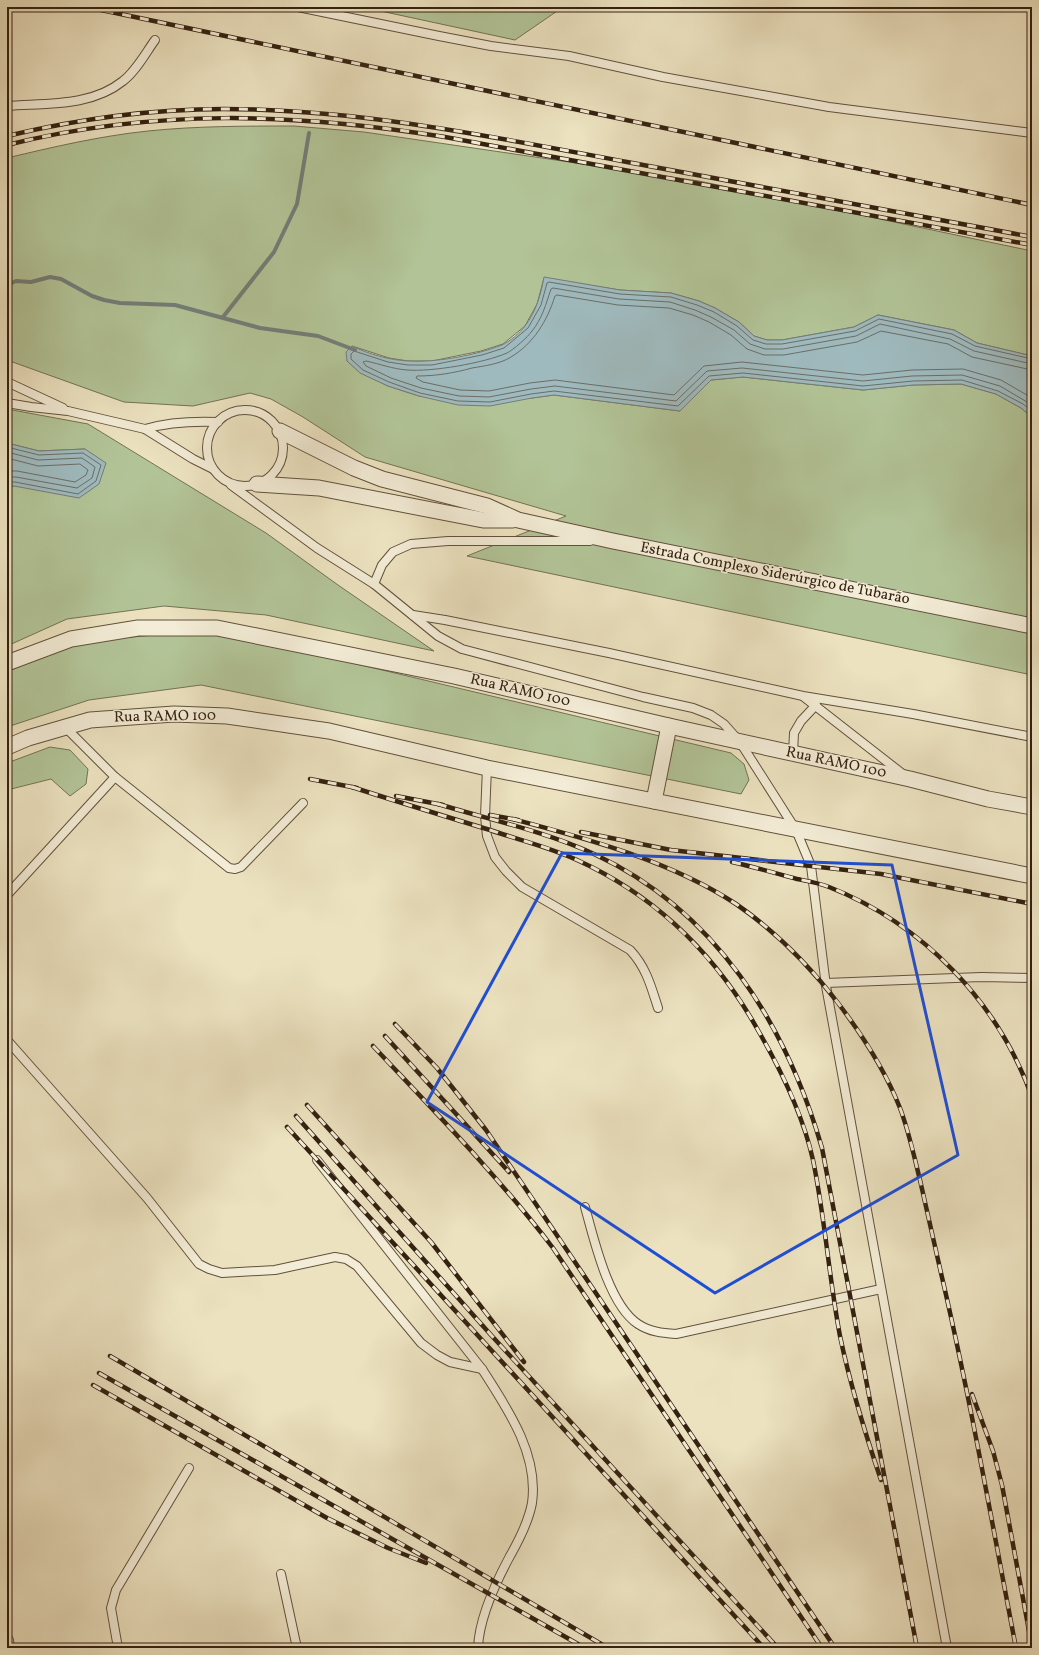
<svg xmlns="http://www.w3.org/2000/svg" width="1039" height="1655" font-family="Vollkorn,serif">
  <rect width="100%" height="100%" fill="#ece2c0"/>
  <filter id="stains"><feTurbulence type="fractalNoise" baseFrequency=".005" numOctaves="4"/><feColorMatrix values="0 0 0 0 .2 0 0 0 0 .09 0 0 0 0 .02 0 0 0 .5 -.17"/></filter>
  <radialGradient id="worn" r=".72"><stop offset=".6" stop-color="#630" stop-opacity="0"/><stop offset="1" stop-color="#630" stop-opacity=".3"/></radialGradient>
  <g fill="#b2c497" stroke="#737254">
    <path d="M 362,7 L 563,7 L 515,40 Z"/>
    <path d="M 294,126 L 364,132 L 699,181 L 1032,251 L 1032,356 L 977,343 L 954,330 L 878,315 L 854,327 L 782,340 L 767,340 L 754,336 L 739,322 L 715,308 L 699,301 L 671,293 L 620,290 L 544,278 L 537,304 L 525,326 L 503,344 L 481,351 L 432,361 L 408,361 L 389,358 L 352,346 L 347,361 L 361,373 L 388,386 L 419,396 L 532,398 L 554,395 L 680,411 L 711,380 L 743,377 L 863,390 L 913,385 L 961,384 L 996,394 L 1021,408 L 1032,417 L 1032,675 L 467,556 L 566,516 L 365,457 L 303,417 L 271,399 L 250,393 L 193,406 L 124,402 L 7,360 L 7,158 C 53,147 100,136 148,131 C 196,126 245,126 294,126 Z"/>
    <path d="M 7,409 L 88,424 L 266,533 L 338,585 L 434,651 L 266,615 L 164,606 L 67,619 L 7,646 L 7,486 L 14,486 L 85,449 L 39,451 L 7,443 Z"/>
    <path d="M 214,630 L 731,753 L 744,764 L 749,780 L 741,794 L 201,685 L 89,700 L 7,727 L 7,672 L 73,642 Z"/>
    <path d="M 50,747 L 70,750 L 88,769 L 86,784 L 70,796 L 51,779 L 7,790 L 7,763 Z"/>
  </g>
  <g fill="#9fbabe" stroke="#747d78">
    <path d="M 544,277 L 620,290 L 671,293 L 699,301 L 715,308 L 739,322 L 754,336 L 767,340 L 782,340 L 854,327 L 878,315 L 954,330 L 977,343 L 1032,356 L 1032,417 L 1021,408 L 996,394 L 961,384 L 913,385 L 863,390 L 743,377 L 711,380 L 680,411 L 554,395 L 532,398 L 490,406 L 458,405 L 419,396 L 388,386 L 360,373 L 347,361 L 346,352 L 352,346 C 369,354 389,360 408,361 C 435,363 477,355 502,345 C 509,342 521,332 525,326 C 536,312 541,294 544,277 Z"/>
    <path d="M 7,443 L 39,451 L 85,449 L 106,463 L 99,484 L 79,498 L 14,486 L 7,486 Z"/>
  </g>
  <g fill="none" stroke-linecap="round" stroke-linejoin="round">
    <g stroke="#6a6e67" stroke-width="1">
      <path d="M 1032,359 L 975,346 L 952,334 L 879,319 L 855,331 L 782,344 L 766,344 L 753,340 L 737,326 L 714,312 L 697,305 L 671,297 L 620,294 L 549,282 L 547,283 L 541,305 L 528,328 L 504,348 L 482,355 L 432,365 L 408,365 L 388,362 L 354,351 L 351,354 L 351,359 L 363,370 L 389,382 L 420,393 L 458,401 L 490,402 L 531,394 L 554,391 L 678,406 L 709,376 L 743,373 L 863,386 L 913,381 L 962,380 L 998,391 L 1023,404 L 1032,411"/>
      <path d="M 1032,364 L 974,351 L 950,339 L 880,324 L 856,336 L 783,349 L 765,349 L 750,344 L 734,330 L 711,317 L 695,310 L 670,302 L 619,299 L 553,288 L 551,289 C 546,304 542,319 532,331 C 528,337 513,350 507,353 C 484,363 432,372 407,370 C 393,369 380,364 366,361 L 363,362 L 366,366 L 391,378 L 421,388 L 459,396 L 489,397 L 531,389 L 555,386 L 676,401 L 707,371 L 742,368 L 863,381 L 912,376 L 962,375 L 1000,386 L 1032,405"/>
      <path d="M 1032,370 L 972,357 L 948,344 L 881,331 L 857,342 L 784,355 L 764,355 L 747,349 L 731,335 L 709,322 L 693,315 L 669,308 L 618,305 L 557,295 L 555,296 C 547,321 534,343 511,357 C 500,364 484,366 472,368 C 454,373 436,376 417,376 L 416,378 L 423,382 L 460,390 L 489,391 L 530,383 L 555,380 L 674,395 L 704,366 L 742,362 L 863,375 L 912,370 L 963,369 L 1001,380 L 1032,398"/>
      <path d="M 7,447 L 39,455 L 83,453 L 101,465 L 96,481 L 78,494 L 15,482 L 7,482"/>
      <path d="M 7,452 L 38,460 L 82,458 L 95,467 L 92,478 L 77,488 L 16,477 L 7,477"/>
      <path d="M 7,458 L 38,466 L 80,464 L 88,470 L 86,475 L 75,482 L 17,471 L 7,471"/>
    </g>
    <g stroke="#747d78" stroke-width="4">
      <path d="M 7,285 L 16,281 L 31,282 L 50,277 L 61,279 L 92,296 L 104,300 L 120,303 L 175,305 L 260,328 L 318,336 L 355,350"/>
      <path d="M 223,317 L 274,252 L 297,204 L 309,133"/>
    </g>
    <g stroke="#62513c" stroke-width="10">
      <g id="lane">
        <path d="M 298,7 L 439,36 L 491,46 L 569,56 L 663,77 L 829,107 L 1032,133"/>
        <path d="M 7,106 C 46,103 91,107 123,81 C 136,71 145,54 155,40"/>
        <path d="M 7,382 L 63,408"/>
        <path d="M 7,403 L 31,407 L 68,411 L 145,429 L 193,459 L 213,469"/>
        <circle cx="245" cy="448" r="38"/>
        <path d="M 145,429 C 169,422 193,421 218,422"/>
        <path d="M 231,485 L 317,548 L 374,584"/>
        <path d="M 590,541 L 448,541 L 411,544 L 393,552 L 382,565 L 374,584 L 438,636 L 462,649 L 643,697 L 693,708 L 711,715 L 724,724 L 740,742 L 796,830 L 811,866 L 826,986 L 947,1648"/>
        <path d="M 413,615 L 445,620 L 609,653 L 803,696 L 913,714 L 1032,737"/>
        <path d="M 804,697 L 904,775"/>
        <path d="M 65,727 L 115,777"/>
        <path d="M 793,753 L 794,733 L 801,721 L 816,705"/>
        <path d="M 487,768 L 485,816 L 487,836 L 495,857 L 506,871 L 522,887 L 630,950 C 646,967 651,986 658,1008"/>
        <path d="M 7,895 L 115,777 L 229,868 L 235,869 L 241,867 L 303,803"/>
        <path d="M 826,983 L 981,977 L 1032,978"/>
        <path d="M 7,1040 L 147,1198 L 199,1264 L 209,1269 L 222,1273 L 275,1270 L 335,1257 L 346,1259 L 357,1266 L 421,1343 L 437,1355 L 450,1362 L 482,1369"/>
        <path d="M 317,1160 L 482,1369 C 507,1408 539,1454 532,1503 C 529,1519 518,1542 510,1556 C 496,1582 479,1619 478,1648"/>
        <path d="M 585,1207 C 594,1240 609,1305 638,1324 C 650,1332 663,1333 676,1334 L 881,1289"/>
        <path d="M 281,1574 L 297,1648"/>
        <path d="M 9,1640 L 10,1648"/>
        <path d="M 118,1648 L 111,1608 L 116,1590 L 189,1468"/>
      </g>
    </g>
    <g stroke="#62513c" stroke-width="17">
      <g id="street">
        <path d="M 280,431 L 354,468 L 382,479 L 487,506 L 518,520 L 613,541 L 1032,626"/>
        <path d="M 257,484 L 319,488 L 483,520 L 513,520"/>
        <path d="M 7,663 L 71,639 L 138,628 L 217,628 L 454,676 L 669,726 L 910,779 L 988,799 L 1032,807"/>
        <path d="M 7,747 L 28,738 L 90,720 L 174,714 L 227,716 L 329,731 L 487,768 L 1032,876"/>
        <path d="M 654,801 L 669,726"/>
      </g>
    </g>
    <use href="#lane" stroke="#f3ecd6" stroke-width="8"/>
    <use href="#street" stroke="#f3ecd6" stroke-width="15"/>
    <g stroke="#342110" stroke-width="4.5">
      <g id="rail">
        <path d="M 87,7 L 1032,205"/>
        <path d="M 7,136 C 78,119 151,109 224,109 C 360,109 493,137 627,162 C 762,187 897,212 1032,237"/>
        <path d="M 7,145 C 155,108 296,113 445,137 L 1032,245"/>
        <path d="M 310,779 L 357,788"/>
        <path d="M 352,787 C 398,802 444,816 490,830 C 519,840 549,847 577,860 C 656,896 717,956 759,1032 C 782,1072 803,1115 813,1160 C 825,1218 829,1278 840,1336 C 850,1384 865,1433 881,1480"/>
        <path d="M 396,796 L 443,805"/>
        <path d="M 438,804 C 488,819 547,832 594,854 C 715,910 786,1024 822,1148 L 917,1648"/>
        <path d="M 490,815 L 518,820"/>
        <path d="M 513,819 C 588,839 671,861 736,904 C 775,931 809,965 838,1003 C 863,1036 885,1070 900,1108 C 909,1132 914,1156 920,1180 C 927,1211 934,1242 941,1273 C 970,1397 992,1523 1016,1648"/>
        <path d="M 581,832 L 671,850 L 881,874 L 1032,904"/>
        <path d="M 732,862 C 754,867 775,873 797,879 C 807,881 819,883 829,887 C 923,924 998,1002 1032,1097"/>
        <path d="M 395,1024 L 437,1068 L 486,1130 L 835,1648"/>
        <path d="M 385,1036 L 509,1172"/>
        <path d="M 373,1046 C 435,1112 498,1176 553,1248 L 822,1648"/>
        <path d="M 307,1105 L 431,1242 L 524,1362"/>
        <path d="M 296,1116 L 491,1335 L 778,1648"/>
        <path d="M 287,1127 L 764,1648"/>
        <path d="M 110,1356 L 608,1648"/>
        <path d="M 99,1373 L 585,1648"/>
        <path d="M 93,1385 L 327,1518 L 388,1548 L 426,1563"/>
        <path d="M 972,1394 L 993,1451 L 1002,1485 L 1032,1647"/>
      </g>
    </g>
    <use href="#rail" stroke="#f3ecd6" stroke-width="3" stroke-dasharray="9" stroke-linecap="butt"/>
  </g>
  <path fill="none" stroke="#1d4ed8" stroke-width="3" stroke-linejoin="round" d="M 562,853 L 892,865 L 958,1155 L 715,1293 L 427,1102 Z"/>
  <g text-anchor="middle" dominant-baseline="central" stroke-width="3" stroke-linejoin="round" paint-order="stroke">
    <g font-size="15" fill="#342110" stroke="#f3ecd6">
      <text transform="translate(775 574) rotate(11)">Estrada Complexo Siderúrgico de Tubarão</text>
      <text transform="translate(520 691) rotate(13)">Rua RAMO 100</text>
      <text transform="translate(165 717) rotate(-1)">Rua RAMO 100</text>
      <text transform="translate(836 763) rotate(12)">Rua RAMO 100</text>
    </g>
  </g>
  <rect width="1039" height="1655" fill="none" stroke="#ece2c0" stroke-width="24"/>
  <rect x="8" y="8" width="1023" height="1639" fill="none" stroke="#342110" stroke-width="2"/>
  <rect x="12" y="12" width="1015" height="1631" fill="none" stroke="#342110"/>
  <rect width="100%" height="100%" filter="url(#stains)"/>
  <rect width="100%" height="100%" fill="url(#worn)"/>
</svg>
